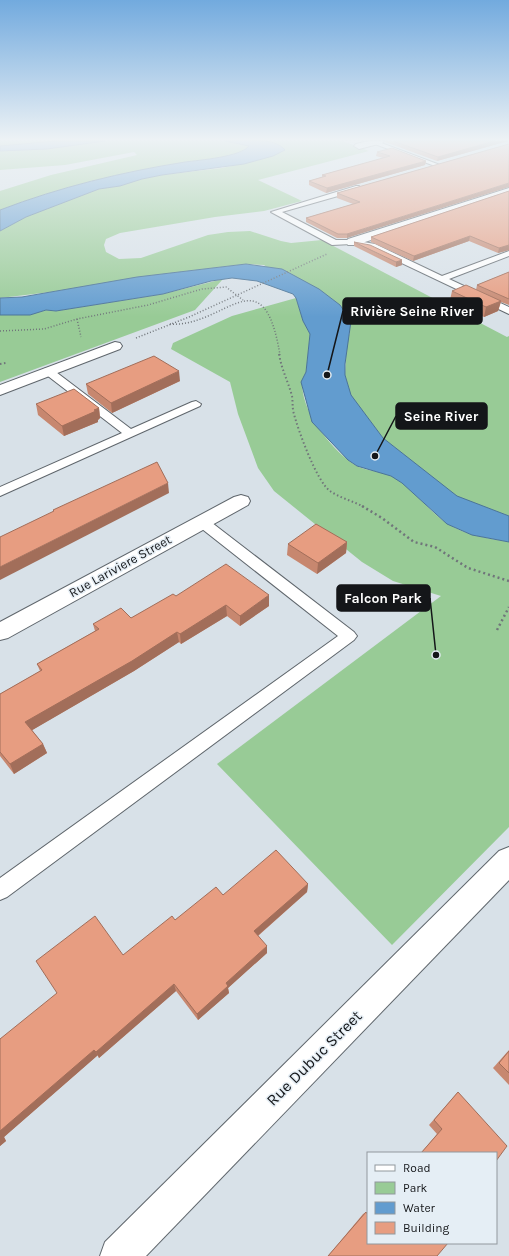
<svg xmlns="http://www.w3.org/2000/svg" width="509" height="1256" font-family="Karla,sans-serif">
  <rect width="100%" height="100%" fill="#d8e1e8"/>
  <g fill="#98cb96">
    <path d="M 0,141 L 62,141 L 0,147 Z"/>
    <path d="M 105,141 L 225,141 L 250,146 C 240,157 200,160 185,162 C 122,172 60,187 0,210 L 0,191 L 51,175 L 137,155 L 134,152 L 65,165 L 0,170 L 0,151 L 47,149 Z"/>
    <path d="M 267,141 L 343,141 L 369,151 L 258,180 L 302,201 L 264,211 L 215,217 L 120,233 L 106,239 L 104,245 L 106,252 L 119,259 L 141,258 L 208,235 L 228,232 L 250,231 L 281,241 L 291,243 L 322,240 L 507,337 L 509,336 L 509,516 L 457,497 L 383,438 L 351,396 L 345,375 L 347,339 L 350,333 L 264,265 L 246,264 L 156,275 L 59,291 L 0,298 L 0,231 L 26,217 L 99,189 L 120,186 L 142,179 L 162,175 L 222,168 L 259,160 L 276,145 Z"/>
    <path d="M 223,279 L 195,310 L 0,382 L 0,315 L 30,315 L 46,310 L 56,311 L 163,294 Z"/>
    <path d="M 296,298 L 303,321 L 310,334 L 306,372 C 290,400 332,451 355,465 C 366,472 381,470 393,477 C 414,489 428,511 448,524 C 467,536 488,538 509,542 L 509,827 L 392,945 L 217,764 L 441,596 L 393,581 L 362,562 L 274,491 L 258,468 L 238,414 L 230,382 L 171,349 L 173,343 L 232,316 Z"/>
  </g>
  <g fill="#629ccf" stroke="#4b7498">
    <path d="M 56,141 L 105,141 L 47,149 L 0,151 L 0,146 Z"/>
    <path d="M 225,141 C 241,141 274,136 285,150 L 273,156 L 244,164 L 162,175 L 142,179 L 120,186 L 99,189 L 26,217 L 0,231 L 0,210 C 60,187 122,172 185,162 C 200,160 240,157 249,146 Z"/>
    <path d="M 246,264 L 282,269 L 319,289 L 340,305 L 351,321 L 345,364 L 345,375 L 351,395 L 383,438 L 457,496 L 509,516 L 509,542 L 472,535 L 447,524 L 402,483 L 391,476 L 357,466 L 348,460 L 312,422 L 301,382 L 306,372 L 310,334 L 303,321 L 296,298 L 293,294 L 257,281 L 232,278 L 211,281 L 163,294 L 56,311 L 46,310 L 30,315 L 0,315 L 0,298 L 22,297 L 137,277 Z"/>
  </g>
  <g fill="none" stroke-linecap="round" stroke-linejoin="round">
    <g stroke="#5f666c" stroke-width="2">
      <g id="lane">
        <path d="M 372,141 L 376,141 L 440,165 L 435,166 L 372,143 Z"/>
        <path d="M 356,186 L 359,186 L 359,190 L 282,212 L 336,240 L 352,240 L 375,244 L 442,276 L 509,251 L 509,256 L 449,279 L 509,307 L 509,314 L 370,248 L 352,244 L 332,245 L 271,212 Z"/>
        <path d="M 48,368 L 52,369 L 131,429 L 192,402 L 196,401 L 201,404 L 200,406 L 0,496 L 0,487 L 122,433 L 44,373 L 43,371 L 44,369 Z"/>
        <path d="M 202,518 L 207,519 L 354,632 L 357,636 L 354,640 L 7,897 L 0,900 L 0,878 L 338,636 L 197,525 L 195,522 L 197,519 Z"/>
      </g>
    </g>
    <g stroke="#5f666c" stroke-width="2">
      <g id="street">
        <path d="M 369,141 L 384,141 L 382,143 L 359,149 L 354,146 L 356,144 Z"/>
        <path d="M 509,188 L 509,194 L 356,245 L 348,245 L 346,242 L 348,239 Z"/>
        <path d="M 115,342 L 120,343 L 122,346 L 120,349 L 0,395 L 0,385 Z"/>
        <path d="M 241,495 L 248,497 L 250,501 L 248,505 L 8,638 L 0,640 L 0,622 L 234,497 Z"/>
        <path d="M 509,847 L 509,880 L 146,1256 L 100,1256 L 105,1242 L 499,851 Z"/>
      </g>
    </g>
    <g stroke="#70757a" stroke-width="1.5" stroke-dasharray="1 2" stroke-linecap="butt">
      <path d="M 77,319 L 81,337"/>
      <path d="M 170,324 C 225,328 263,252 280,355"/>
      <path d="M 0,331 L 44,329 L 77,319 L 148,305 L 202,289 L 226,287 L 243,300"/>
      <path d="M 136,338 L 189,317"/>
    </g>
    <g stroke="#70757a" stroke-width="2" stroke-dasharray="1.5 2.5" stroke-linecap="butt">
      <path d="M 279,354 C 282,371 288,381 292,396 C 293,402 292,408 294,414 C 298,430 317,482 330,491 C 340,498 353,501 364,507"/>
      <path d="M 0,364 L 6,363"/>
    </g>
    <g stroke="#70757a" stroke-width="2.5" stroke-dasharray="2 3" stroke-linecap="butt">
      <path d="M 362,506 L 382,518 L 414,542 L 435,547 L 468,568 L 509,581"/>
      <path d="M 497,630 L 509,607"/>
    </g>
    <use href="#lane" fill="#fff" fill-rule="evenodd"/>
    <use href="#street" fill="#fff" fill-rule="evenodd"/>
    <path stroke="#70757a" stroke-width="1.5" stroke-dasharray="1 2" stroke-linecap="butt" d="M 189,317 L 327,254"/>
  </g>
  <g fill="#c7876f">
    <path d="M 384,141 L 508,141 L 437,161 L 385,142 Z"/>
    <path d="M 509,144 L 347,238 L 337,238 L 306,222 L 306,218 L 353,204 L 337,198 L 337,193 Z"/>
    <path d="M 377,152 L 426,161 L 425,165 L 326,193 L 309,185 L 309,181 L 322,177 L 322,175 L 383,158 L 376,156 Z"/>
    <path d="M 509,191 L 509,250 L 498,253 L 469,241 L 413,261 L 371,242 L 371,237 Z"/>
    <path d="M 354,242 L 402,265 L 396,267 L 354,246 Z"/>
    <path d="M 509,272 L 509,305 L 501,302 L 498,311 L 484,317 L 450,300 L 452,291 L 476,290 L 477,285 Z"/>
    <path d="M 180,381 L 112,413 L 88,394 L 86,384 Z"/>
    <path d="M 36,404 L 99,408 L 100,418 L 98,420 L 98,422 L 64,436 L 38,415 Z"/>
    <path d="M 347,542 L 346,553 L 317,574 L 287,555 L 288,544 Z"/>
    <path d="M 176,596 L 269,606 L 240,626 L 227,616 L 181,644 L 179,642 L 134,671 L 32,730 L 43,744 L 47,753 L 14,774 L 0,756 L 0,694 L 40,671 L 37,664 L 95,631 L 93,624 L 131,618 Z"/>
    <path d="M 308,884 L 307,892 L 258,936 L 267,953 L 228,988 L 229,993 L 198,1020 L 176,991 L 99,1058 L 98,1055 L 4,1137 L 6,1141 L 0,1146 L 0,1039 L 175,920 L 223,895 Z"/>
    <path d="M 509,1050 L 509,1085 L 493,1068 Z"/>
    <path d="M 458,1092 L 496,1153 L 421,1153 L 437,1134 L 429,1125 Z"/>
    <path d="M 366,1212 L 368,1214 L 368,1243 L 437,1256 L 328,1256 L 363,1214 Z"/>
  </g>
  <g fill="#a26e5a">
    <path d="M 494,141 L 508,141 L 437,161 L 438,157 Z"/>
    <path d="M 426,161 L 425,165 L 326,193 L 327,188 Z"/>
    <path d="M 509,183 L 509,187 L 347,238 L 347,234 Z"/>
    <path d="M 470,236 L 469,241 L 413,261 L 414,256 Z"/>
    <path d="M 509,245 L 509,250 L 498,253 L 499,248 Z"/>
    <path d="M 402,260 L 402,265 L 396,267 L 396,262 Z"/>
    <path d="M 501,301 L 498,311 L 484,317 L 486,307 Z"/>
    <path d="M 179,371 L 180,381 L 112,413 L 111,403 Z"/>
    <path d="M 99,408 L 100,418 L 98,420 L 98,422 L 64,436 L 62,426 Z"/>
    <path d="M 168,483 L 169,493 L 0,580 L 0,567 Z"/>
    <path d="M 347,542 L 346,553 L 317,574 L 318,563 Z"/>
    <path d="M 269,595 L 269,606 L 240,626 L 240,616 Z"/>
    <path d="M 226,605 L 227,616 L 181,644 L 180,634 Z"/>
    <path d="M 177,632 L 179,642 L 134,671 L 29,732 L 25,722 Z"/>
    <path d="M 43,744 L 47,753 L 14,774 L 10,764 Z"/>
    <path d="M 308,884 L 307,892 L 254,939 L 254,931 Z"/>
    <path d="M 267,946 L 267,953 L 228,988 L 229,993 L 198,1020 L 197,1014 L 226,983 Z"/>
    <path d="M 174,984 L 176,991 L 99,1058 L 96,1052 Z"/>
    <path d="M 94,1050 L 98,1055 L 4,1137 L 6,1141 L 0,1146 L 0,1131 Z"/>
  </g>
  <g fill="#e79d81" stroke="#a26e5a">
    <path d="M 393,141 L 494,141 L 438,157 Z"/>
    <path d="M 509,144 L 509,183 L 347,234 L 338,234 L 306,218 L 360,202 L 337,193 Z"/>
    <path d="M 392,148 L 426,161 L 327,188 L 309,181 L 326,176 L 322,175 L 390,156 L 377,152 Z"/>
    <path d="M 509,191 L 509,245 L 499,248 L 470,236 L 414,256 L 371,237 Z"/>
    <path d="M 354,242 L 370,245 L 402,260 L 396,262 Z"/>
    <path d="M 509,272 L 509,299 L 477,285 Z"/>
    <path d="M 466,285 L 501,301 L 486,307 L 452,291 Z"/>
    <path d="M 154,356 L 179,371 L 111,403 L 86,384 Z"/>
    <path d="M 74,389 L 99,408 L 94,410 L 96,411 L 62,426 L 36,404 Z"/>
    <path d="M 157,462 L 168,483 L 0,567 L 0,537 L 54,511 L 53,510 Z"/>
    <path d="M 316,524 L 347,542 L 318,563 L 288,544 Z"/>
    <path d="M 226,564 L 269,595 L 240,616 L 226,605 L 180,634 L 177,632 L 132,661 L 25,722 L 43,744 L 10,764 L 0,752 L 0,694 L 42,670 L 37,664 L 99,629 L 93,624 L 121,608 L 131,618 L 173,594 L 176,596 Z"/>
    <path d="M 276,850 L 308,884 L 254,931 L 267,946 L 226,983 L 228,986 L 197,1014 L 174,984 L 96,1052 L 94,1050 L 0,1131 L 0,1039 L 57,993 L 36,961 L 95,916 L 123,955 L 172,916 L 175,920 L 216,887 L 223,895 Z"/>
    <path d="M 509,1051 L 509,1073 L 499,1063 Z"/>
    <path d="M 458,1092 L 507,1146 L 496,1161 L 496,1153 L 421,1153 L 442,1129 L 434,1120 Z"/>
    <path d="M 366,1212 L 368,1215 L 368,1243 L 448,1243 L 437,1256 L 328,1256 Z"/>
  </g>
  <linearGradient id="sky" x2="0" y2="1"><stop stop-color="#72aade"/><stop offset="0.44" stop-color="#edf2f5"/><stop offset="1" stop-color="#edf2f5" stop-opacity="0"/></linearGradient>
  <rect width="509" height="317" fill="url(#sky)"/>
  <g text-anchor="middle" dominant-baseline="central" stroke-width="3" stroke-linejoin="round" paint-order="stroke">
    <g font-size="13" fill="#141619" stroke="#e5eef5">
      <text transform="translate(120 566) rotate(-29)">Rue Lariviere Street</text>
    </g>
    <g font-size="16" fill="#141619" stroke="#e5eef5">
      <text transform="translate(314 1058) rotate(-45)">Rue Dubuc Street</text>
    </g>
  </g>
  <path fill="none" stroke="#141619" stroke-width="1.5" d="M327 375L343 311M375 456L396 416M436 655L430 598"/>
  <g fill="#141619" stroke="#e5eef5" stroke-width="1.5">
    <circle cx="327" cy="375" r="4"/>
    <circle cx="375" cy="456" r="4"/>
    <circle cx="436" cy="655" r="4"/>
  </g>
  <g fill="#141619" stroke="#141619" stroke-width="1.5">
    <rect x="343" y="298" width="139" height="26" rx="4"/>
    <rect x="396" y="403" width="91" height="26" rx="4"/>
    <rect x="337" y="585" width="93" height="26" rx="4"/>
  </g>
  <g font-size="14" text-anchor="middle" font-weight="bold" fill="#fff">
    <text x="412" y="316">Rivière Seine River</text>
    <text x="441" y="421">Seine River</text>
    <text x="383" y="603">Falcon Park</text>
  </g>
  <rect x="367" y="1152" width="130" height="92" fill="#e5eef5" stroke="#91989d"/>
  <rect x="375" y="1165" width="20" height="6" fill="#ffffff" stroke="#91989d"/>
  <text x="403" y="1172" font-size="12" fill="#141619">Road</text>
  <rect x="375" y="1182" width="20" height="12" fill="#98cb96" stroke="#91989d"/>
  <text x="403" y="1192" font-size="12" fill="#141619">Park</text>
  <rect x="375" y="1202" width="20" height="12" fill="#629ccf" stroke="#91989d"/>
  <text x="403" y="1212" font-size="12" fill="#141619">Water</text>
  <rect x="375" y="1222" width="20" height="12" fill="#e79d81" stroke="#91989d"/>
  <text x="403" y="1232" font-size="12" fill="#141619">Building</text>
</svg>
